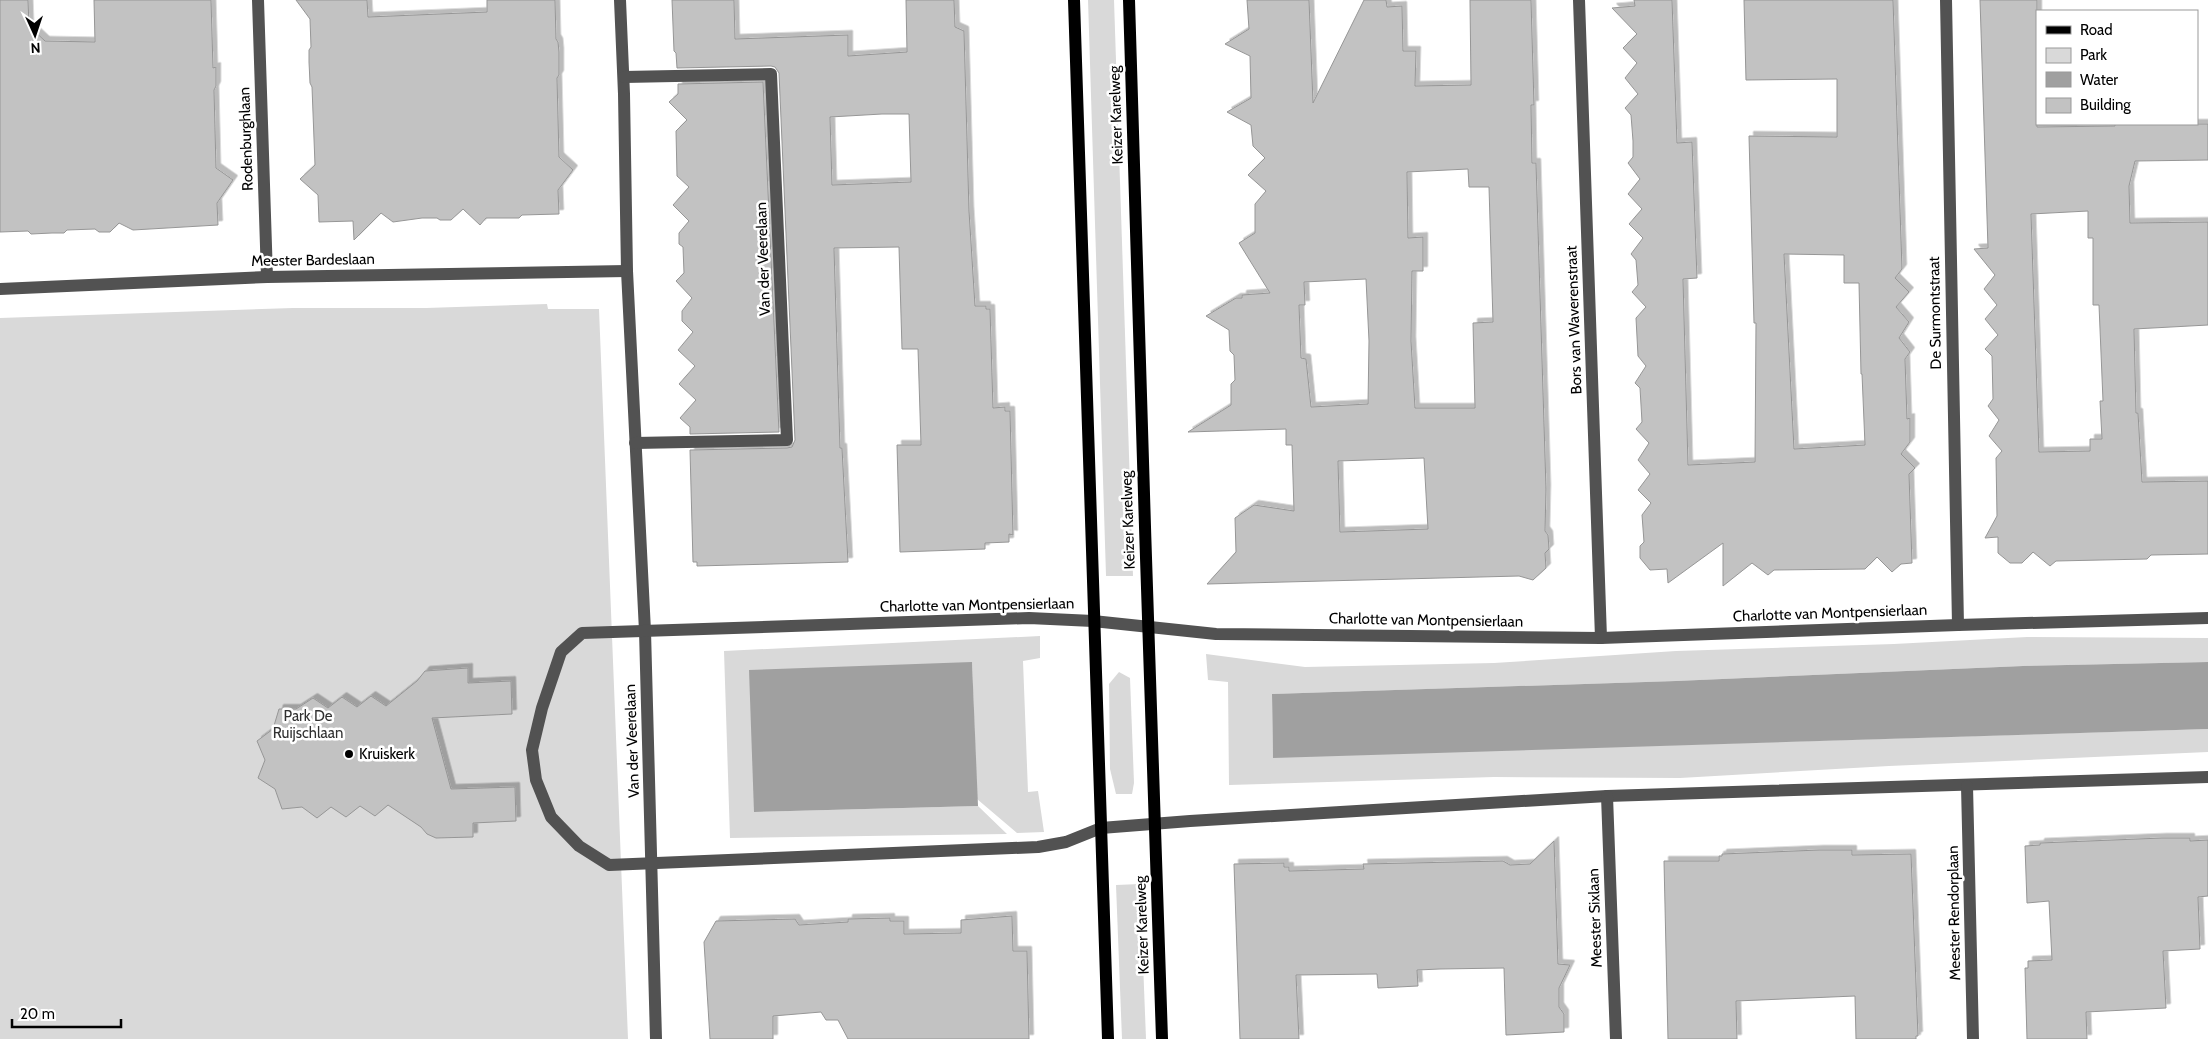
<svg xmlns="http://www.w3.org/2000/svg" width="2208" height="1039" font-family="Cabin,sans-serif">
  <defs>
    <filter id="shadow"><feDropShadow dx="4.5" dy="-4.5" stdDeviation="0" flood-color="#0004"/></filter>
  </defs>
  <rect width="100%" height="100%" fill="#fff"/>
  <g fill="#d9d9d9">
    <path d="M 1088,0 L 1114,0 L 1133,576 L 1106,576 Z"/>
    <path d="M 547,304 L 548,309 L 599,309 L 628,1039 L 0,1039 L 0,318 L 293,308 L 426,308 Z"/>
    <path d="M 1040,636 L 1040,658 L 1023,661 L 1028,792 L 1038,791 L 1044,832 L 1017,833 L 977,799 L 972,662 L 755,812 L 978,806 L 1007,834 L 730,838 L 724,651 Z"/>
    <path d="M 2027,637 L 2208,638 L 2208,662 L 2023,666 L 1676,681 L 1272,694 L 1273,757 L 2208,729 L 2208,752 L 1889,766 L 1680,778 L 1494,777 L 1229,785 L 1228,682 L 1208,680 L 1206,654 L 1305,667 L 1494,663 L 1676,651 L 1894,644 Z"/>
    <path d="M 1119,672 L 1130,678 L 1134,783 L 1132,794 L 1116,794 L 1110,769 L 1109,684 Z"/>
    <path d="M 1140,884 L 1146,1039 L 1122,1039 L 1116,885 Z"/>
  </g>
  <g fill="#a0a0a0">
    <path d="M 972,662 L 978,806 L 754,812 L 749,670 Z"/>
    <path d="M 2208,662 L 2208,729 L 1273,758 L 1272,694 L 1676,681 L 2023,666 Z"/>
  </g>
  <g fill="#c2c2c2" stroke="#969696" fill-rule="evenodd" filter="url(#shadow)">
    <path d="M 0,0 L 28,0 L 29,26 L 45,41 L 95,42 L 94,0 L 211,0 L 213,68 L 216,67 L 216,86 L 214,90 L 216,168 L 233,180 L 217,203 L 218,225 L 133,230 L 119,223 L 110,232 L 99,232 L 95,229 L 67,230 L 64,233 L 52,233 L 31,234 L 28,231 L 0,232 Z"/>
    <path d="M 296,0 L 367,0 L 368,17 L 487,12 L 487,0 L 555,0 L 556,39 L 558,42 L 559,52 L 559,75 L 557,78 L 559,157 L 573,170 L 558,190 L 559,214 L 522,215 L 519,218 L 486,218 L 480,225 L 463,209 L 451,220 L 440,220 L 437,218 L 422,218 L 393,222 L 381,213 L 354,240 L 353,221 L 319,222 L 318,195 L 300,179 L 315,165 L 312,87 L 310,83 L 309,62 L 309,50 L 311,47 L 310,19 Z"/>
    <path d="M 672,0 L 734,0 L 735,39 L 848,35 L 848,56 L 907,52 L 906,0 L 954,0 L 955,27 L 964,31 L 969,211 L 975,306 L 986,306 L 986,309 L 990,309 L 993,408 L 1005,407 L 1005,411 L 1010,411 L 1013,535 L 1009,534 L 1009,542 L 985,543 L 985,549 L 900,552 L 897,445 L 921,445 L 918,349 L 902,349 L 899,247 L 834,248 L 840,448 L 842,448 L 848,562 L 697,566 L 697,562 L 693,562 L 690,450 L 787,448 L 792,447 L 795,440 L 779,73 L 775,67 L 771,66 L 677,68 L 676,53 L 674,51 ZM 882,114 L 909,114 L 911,182 L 832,185 L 830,117 Z"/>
    <path d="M 1247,0 L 1309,0 L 1313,103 L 1364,0 L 1386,0 L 1387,7 L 1402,6 L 1403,51 L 1416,51 L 1415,86 L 1471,85 L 1470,0 L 1531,0 L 1534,105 L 1531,105 L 1532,163 L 1536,163 L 1546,489 L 1545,531 L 1548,535 L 1549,549 L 1545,553 L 1546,568 L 1533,580 L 1519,576 L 1207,584 L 1236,552 L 1235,518 L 1254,505 L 1294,511 L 1292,445 L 1286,445 L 1286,429 L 1188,432 L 1231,405 L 1231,384 L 1235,380 L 1234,355 L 1230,351 L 1229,330 L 1206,316 L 1236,298 L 1242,298 L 1242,295 L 1270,293 L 1239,243 L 1255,233 L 1255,204 L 1266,191 L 1248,175 L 1265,158 L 1253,146 L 1251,125 L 1227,112 L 1251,98 L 1250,56 L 1225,44 L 1249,29 ZM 1468,169 L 1469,187 L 1489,187 L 1493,322 L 1473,323 L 1475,408 L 1415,408 L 1411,341 L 1412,271 L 1423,271 L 1423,237 L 1408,238 L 1407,172 ZM 1366,279 L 1369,341 L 1368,404 L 1311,407 L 1306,359 L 1301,358 L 1299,305 L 1305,305 L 1304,282 ZM 1424,458 L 1428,529 L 1340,532 L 1338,461 Z"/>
    <path d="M 1634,0 L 1672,0 L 1677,143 L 1692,142 L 1697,278 L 1683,279 L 1688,465 L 1755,462 L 1756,323 L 1754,323 L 1749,136 L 1837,137 L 1837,79 L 1746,80 L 1744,0 L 1893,0 L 1902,269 L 1895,278 L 1909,292 L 1896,307 L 1909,322 L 1899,338 L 1910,352 L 1905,359 L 1907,419 L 1910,418 L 1910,442 L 1901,454 L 1915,468 L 1909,474 L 1912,563 L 1901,564 L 1892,572 L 1877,557 L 1865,569 L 1774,570 L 1768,575 L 1752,563 L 1723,586 L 1723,543 L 1668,583 L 1667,569 L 1650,570 L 1640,558 L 1640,546 L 1644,542 L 1642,515 L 1651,503 L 1638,490 L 1650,474 L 1638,460 L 1649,443 L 1636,429 L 1642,422 L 1640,388 L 1635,383 L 1646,366 L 1638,356 L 1636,318 L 1646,307 L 1632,292 L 1638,285 L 1636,260 L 1631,254 L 1643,238 L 1629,224 L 1642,209 L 1628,194 L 1640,179 L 1628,163 L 1633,157 L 1633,141 L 1631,115 L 1625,108 L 1638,94 L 1625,78 L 1637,63 L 1623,48 L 1637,34 L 1612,8 L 1635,6 ZM 1784,254 L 1844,255 L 1844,283 L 1859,283 L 1861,374 L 1862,374 L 1865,445 L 1794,449 Z"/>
    <path d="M 1980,0 L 2037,0 L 2037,127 L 2115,126 L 2115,124 L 2208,124 L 2208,160 L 2135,161 L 2129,186 L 2130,223 L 2208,222 L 2208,325 L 2134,329 L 2136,413 L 2138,413 L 2142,482 L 2208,481 L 2208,554 L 2151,555 L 2147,559 L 2056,561 L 2050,566 L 2033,552 L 2022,563 L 2010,563 L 1998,553 L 1998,537 L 1985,538 L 1997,516 L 1996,458 L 2002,451 L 1989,436 L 1999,420 L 1988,406 L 1993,399 L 1992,356 L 1985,349 L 1998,335 L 1985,319 L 1997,305 L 1984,289 L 1995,275 L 1974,249 L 1988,248 ZM 2088,211 L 2088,238 L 2093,238 L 2093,305 L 2099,305 L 2103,401 L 2100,401 L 2102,439 L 2090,439 L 2090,451 L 2039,452 L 2031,214 Z"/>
    <path d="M 763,82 L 779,432 L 690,434 L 690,427 L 680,418 L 696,400 L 679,384 L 695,366 L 678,350 L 693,332 L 682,321 L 682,311 L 692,298 L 676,281 L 684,273 L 683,247 L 679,244 L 679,233 L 689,221 L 673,205 L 689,187 L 677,176 L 676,131 L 687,120 L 669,102 L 678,94 L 678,84 Z"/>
    <path d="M 468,668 L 468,683 L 511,681 L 512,714 L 432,718 L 451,789 L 515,787 L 516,821 L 473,823 L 473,837 L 436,838 L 427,834 L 421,827 L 388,805 L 375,816 L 360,806 L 346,817 L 331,807 L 317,818 L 302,807 L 282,809 L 275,789 L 258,778 L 265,760 L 257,741 L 273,729 L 279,709 L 296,709 L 313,698 L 328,708 L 342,697 L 357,707 L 371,696 L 386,706 L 417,681 L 425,671 Z"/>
    <path d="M 2162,838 L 2190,838 L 2190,841 L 2208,840 L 2208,896 L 2198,897 L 2200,949 L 2163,951 L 2166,1008 L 2086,1012 L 2087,1039 L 2027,1039 L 2025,968 L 2028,968 L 2028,961 L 2052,960 L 2049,901 L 2027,903 L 2025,846 L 2040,845 L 2040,843 Z"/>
    <path d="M 1554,841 L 1558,964 L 1570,965 L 1559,988 L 1559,1007 L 1564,1014 L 1564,1032 L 1506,1035 L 1504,968 L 1440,969 L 1417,970 L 1418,986 L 1378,988 L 1377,974 L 1296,975 L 1299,1039 L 1240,1039 L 1234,864 L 1284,863 L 1284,867 L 1289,867 L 1289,871 L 1364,869 L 1363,864 L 1503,861 L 1510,865 L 1530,864 Z"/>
    <path d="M 1819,850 L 1852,850 L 1852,855 L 1911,854 L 1918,1036 L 1916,1036 L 1916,1039 L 1856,1039 L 1855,996 L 1736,1001 L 1737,1039 L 1668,1039 L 1664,861 L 1719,861 L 1719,856 L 1722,856 L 1722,854 Z"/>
    <path d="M 1012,916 L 1013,951 L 1027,951 L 1029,1039 L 848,1039 L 838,1020 L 826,1020 L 821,1012 L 773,1016 L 773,1039 L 710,1039 L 704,942 L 716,921 L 795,919 L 799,925 L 848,922 L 848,919 L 890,918 L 890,921 L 904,921 L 904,934 L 961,933 L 961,920 Z"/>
  </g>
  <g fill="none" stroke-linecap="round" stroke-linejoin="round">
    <g stroke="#525252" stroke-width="12">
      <path d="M 258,0 L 267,277"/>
      <path d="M 620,0 L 624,94 L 627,271 L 645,631 L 656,1039"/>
      <path d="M 1579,0 L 1601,638"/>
      <path d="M 1946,0 L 1958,625"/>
      <path d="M 624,77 L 771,74 L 787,440 L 635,443"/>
      <path d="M 0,289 L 267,277 L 627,271"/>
      <path d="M 2208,618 L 1958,625 L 1601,638 L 1216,634 L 1093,621 L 1029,618 L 582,633 L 561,652 L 542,708 L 532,750 L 536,780 L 551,817 L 579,846 L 609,865 L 1038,847 L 1066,842 L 1101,828 L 1190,821 L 1607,796 L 2208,777"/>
      <path d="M 1967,786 L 1973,1039"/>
      <path d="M 1607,796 L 1616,1039"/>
    </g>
    <g stroke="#000" stroke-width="12">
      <path d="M 1074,0 L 1108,1039"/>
      <path d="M 1129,0 C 1139,346 1150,693 1162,1039"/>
    </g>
  </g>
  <circle fill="#000" stroke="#fff" stroke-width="2" cx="349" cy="754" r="5"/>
  <g text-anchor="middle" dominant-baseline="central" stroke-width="5" stroke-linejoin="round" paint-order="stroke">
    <g font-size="15" fill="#000" stroke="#fff">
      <text transform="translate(1116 115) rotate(-92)">Keizer Karelweg</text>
      <text transform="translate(246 139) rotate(-92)">Rodenburghlaan</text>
      <text transform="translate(763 259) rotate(-92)">Van der Veerelaan</text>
      <text transform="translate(313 260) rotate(-1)">Meester Bardeslaan</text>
      <text transform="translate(1935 313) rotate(-91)">De Surmontstraat</text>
      <text transform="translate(1574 320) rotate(-92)">Bors van Waverenstraat</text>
      <text transform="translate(1128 520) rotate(-92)">Keizer Karelweg</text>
      <text transform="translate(977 605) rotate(-1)">Charlotte van Montpensierlaan</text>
      <text transform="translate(1830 613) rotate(-2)">Charlotte van Montpensierlaan</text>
      <text transform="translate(1426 620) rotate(1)">Charlotte van Montpensierlaan</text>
      <text transform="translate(632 741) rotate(-92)">Van der Veerelaan</text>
      <text transform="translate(1954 913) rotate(-91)">Meester Rendorplaan</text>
      <text transform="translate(1595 918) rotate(-92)">Meester Sixlaan</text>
      <text transform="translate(1142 925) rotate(-92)">Keizer Karelweg</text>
    </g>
    <g font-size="15" fill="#303030" stroke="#fff">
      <text x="308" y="716">Park De<tspan x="308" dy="17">Ruijschlaan</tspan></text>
    </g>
    <g font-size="15" fill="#000" stroke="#fff" text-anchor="start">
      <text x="359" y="754">Kruiskerk</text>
    </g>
  </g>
  <rect x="2036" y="10" width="162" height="115" fill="#ffffff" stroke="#999999"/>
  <rect x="2046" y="26" width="25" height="8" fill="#000000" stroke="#999999"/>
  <text x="2080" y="35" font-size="15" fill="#000000">Road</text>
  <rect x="2046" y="48" width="25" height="15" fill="#d9d9d9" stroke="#999999"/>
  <text x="2080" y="60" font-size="15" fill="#000000">Park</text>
  <rect x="2046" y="72" width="25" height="15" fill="#a0a0a0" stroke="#999999"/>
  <text x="2080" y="85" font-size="15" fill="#000000">Water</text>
  <rect x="2046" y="98" width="25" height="15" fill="#c2c2c2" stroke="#999999"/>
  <text x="2080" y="110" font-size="15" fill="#000000">Building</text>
  <g transform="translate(35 35) rotate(177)" stroke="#ffffff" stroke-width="4" paint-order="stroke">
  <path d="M0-4L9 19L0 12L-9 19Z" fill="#000000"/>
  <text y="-8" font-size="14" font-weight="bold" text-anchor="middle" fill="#000000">N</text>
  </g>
  <path d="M12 1019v8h109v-8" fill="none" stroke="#000000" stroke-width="2.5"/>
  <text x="20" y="1019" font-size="15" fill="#000000" stroke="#ffffff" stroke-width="4" paint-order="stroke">20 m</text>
</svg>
